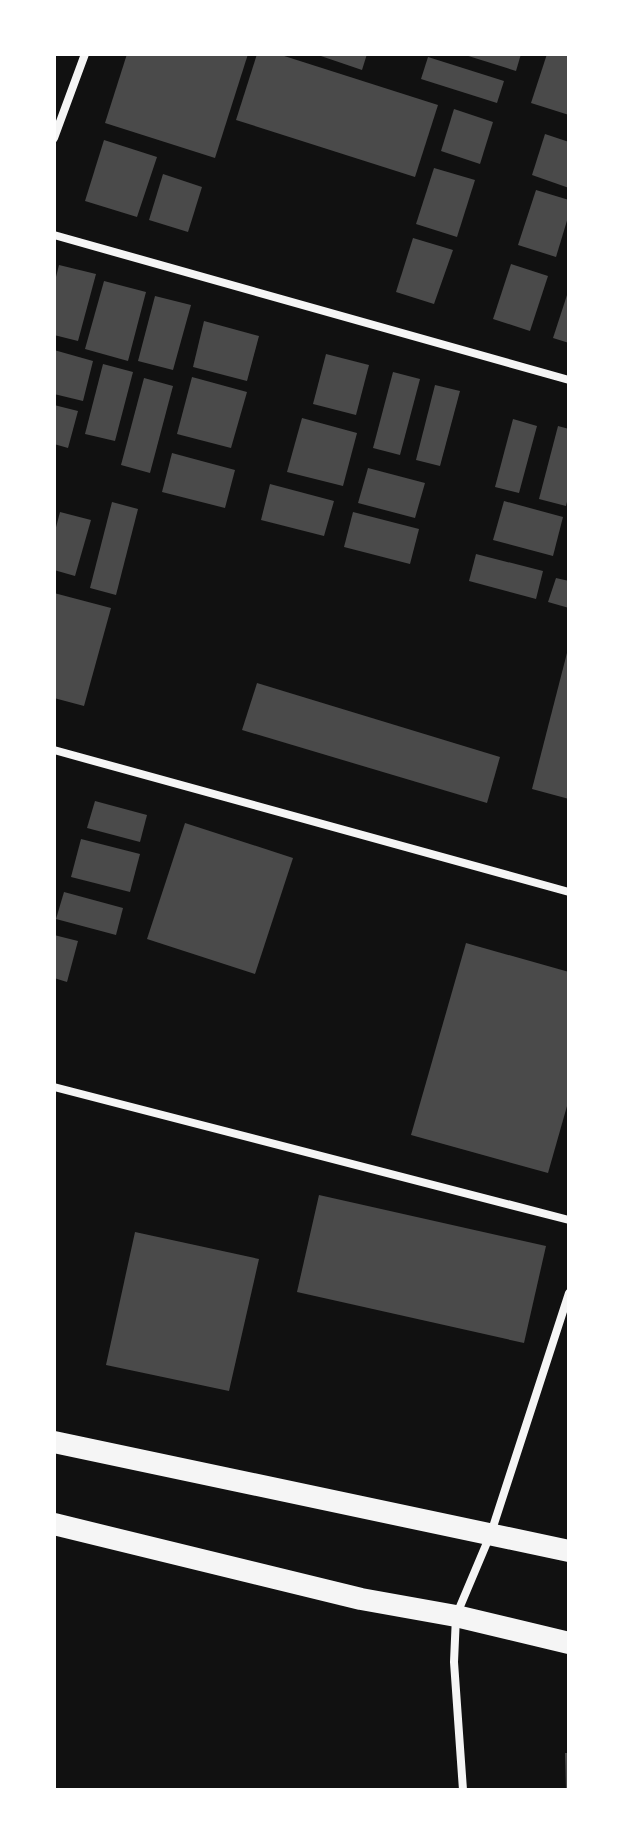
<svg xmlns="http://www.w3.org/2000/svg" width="623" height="1844" font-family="Mulish,sans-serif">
  <rect width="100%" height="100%" fill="#111"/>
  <g fill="#4a4a4a">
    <path d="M 127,54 L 248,54 L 215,158 L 105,123 Z"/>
    <path d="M 257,54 L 278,54 L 438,105 L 415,177 L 236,120 Z"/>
    <path d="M 315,54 L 367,54 L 362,70 Z"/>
    <path d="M 462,54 L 521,54 L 516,71 Z"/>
    <path d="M 547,54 L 569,54 L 569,115 L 531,103 Z"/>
    <path d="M 428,57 L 504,81 L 497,103 L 421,79 Z"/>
    <path d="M 454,109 L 493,122 L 480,164 L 441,151 Z"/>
    <path d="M 545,134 L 569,142 L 569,188 L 532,175 Z"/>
    <path d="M 104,140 L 157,157 L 137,217 L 85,201 Z"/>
    <path d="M 434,168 L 475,180 L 457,237 L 416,224 Z"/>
    <path d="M 163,174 L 202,187 L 188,232 L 149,220 Z"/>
    <path d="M 536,190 L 569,200 L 569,214 L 556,257 L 518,245 Z"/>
    <path d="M 413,238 L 453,250 L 434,304 L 396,292 Z"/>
    <path d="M 511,264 L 548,276 L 530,331 L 493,319 Z"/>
    <path d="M 59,265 L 96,274 L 78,341 L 54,335 L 54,285 Z"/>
    <path d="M 104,281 L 146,292 L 128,361 L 85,349 Z"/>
    <path d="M 568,292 L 569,293 L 569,343 L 553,338 Z"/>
    <path d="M 155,296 L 191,305 L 173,370 L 138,361 Z"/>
    <path d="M 204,321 L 259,336 L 247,381 L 193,367 Z"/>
    <path d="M 54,350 L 93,361 L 83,401 L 54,394 Z"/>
    <path d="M 326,354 L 369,365 L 356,415 L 313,404 Z"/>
    <path d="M 103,364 L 133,372 L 115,441 L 85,434 Z"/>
    <path d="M 393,372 L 420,379 L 400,455 L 373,448 Z"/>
    <path d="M 192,377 L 247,392 L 231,448 L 177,434 Z"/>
    <path d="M 144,378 L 173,386 L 150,473 L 121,465 Z"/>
    <path d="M 435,385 L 460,391 L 440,466 L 416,460 Z"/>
    <path d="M 54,405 L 78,411 L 68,448 L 54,444 Z"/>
    <path d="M 302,418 L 357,433 L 343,486 L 287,472 Z"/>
    <path d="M 513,419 L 537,426 L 519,493 L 495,487 Z"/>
    <path d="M 558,426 L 569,429 L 569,493 L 566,506 L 539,499 Z"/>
    <path d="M 172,453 L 235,470 L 225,508 L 162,492 Z"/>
    <path d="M 368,468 L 425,483 L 415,518 L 358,503 Z"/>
    <path d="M 270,484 L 334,501 L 324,536 L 261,520 Z"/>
    <path d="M 504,501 L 563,517 L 553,556 L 493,540 Z"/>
    <path d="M 112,502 L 138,509 L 116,595 L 90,588 Z"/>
    <path d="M 60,512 L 91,520 L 75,576 L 54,570 L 54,535 Z"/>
    <path d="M 353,512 L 419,529 L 410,564 L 344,547 Z"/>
    <path d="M 476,554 L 543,571 L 536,599 L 469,581 Z"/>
    <path d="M 556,578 L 569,581 L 569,608 L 548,602 Z"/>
    <path d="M 54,593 L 111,608 L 84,706 L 54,698 Z"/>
    <path d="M 568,649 L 569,650 L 569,799 L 532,789 Z"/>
    <path d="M 257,683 L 500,757 L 487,803 L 242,730 Z"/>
    <path d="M 95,801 L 147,815 L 140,842 L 87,828 Z"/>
    <path d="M 185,823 L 293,858 L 255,974 L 147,939 Z"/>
    <path d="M 81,839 L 140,854 L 130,892 L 71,877 Z"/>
    <path d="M 64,892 L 123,908 L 116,935 L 56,919 Z"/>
    <path d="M 54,935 L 78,941 L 67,982 L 54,978 Z"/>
    <path d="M 466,943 L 569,972 L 569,1099 L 548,1173 L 411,1135 Z"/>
    <path d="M 319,1195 L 546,1246 L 524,1343 L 297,1292 Z"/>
    <path d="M 135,1232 L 259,1259 L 229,1391 L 106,1365 Z"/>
    <path d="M 565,1753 L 569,1753 L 569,1790 L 566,1790 Z"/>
  </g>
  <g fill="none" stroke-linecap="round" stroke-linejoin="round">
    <g stroke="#f5f5f5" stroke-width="8">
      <path d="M 54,138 L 85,54"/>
      <path d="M 54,235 L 569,380"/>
      <path d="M 54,750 L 569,892"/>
      <path d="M 54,1087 L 569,1220"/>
      <path d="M 463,1790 L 454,1662 L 456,1616 L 491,1533 L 569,1293"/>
    </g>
    <g stroke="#f5f5f5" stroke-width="22">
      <path d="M 54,1442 L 569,1551"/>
      <path d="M 54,1524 L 361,1599 L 456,1616 L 569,1643"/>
    </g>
  </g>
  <rect width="623" height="1844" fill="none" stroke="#ffffff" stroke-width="112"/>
</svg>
